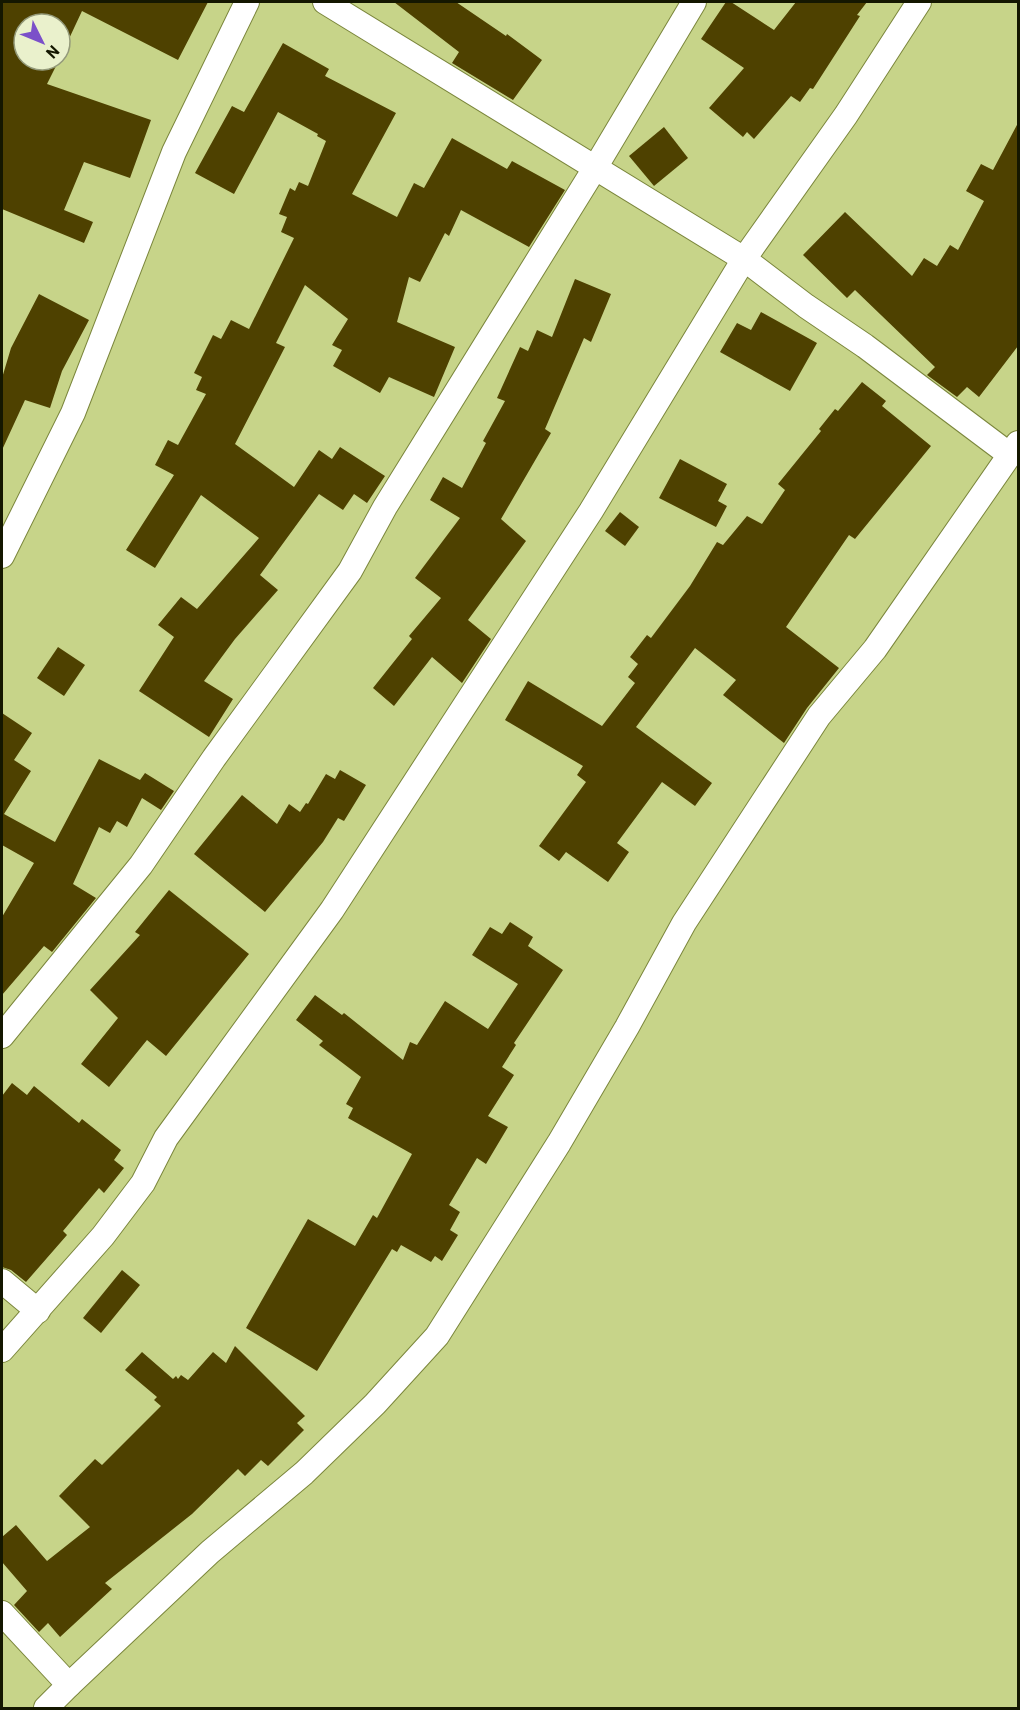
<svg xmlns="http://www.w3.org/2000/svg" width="1020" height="1710" font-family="Barlow,sans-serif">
  <rect width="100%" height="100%" fill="#c7d489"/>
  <g fill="#4e4100">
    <path d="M 2,2 L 208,2 L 178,60 L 82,11 L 60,58 L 60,24 L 24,24 L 24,60 L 59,60 L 47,84 L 151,120 L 130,178 L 84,162 L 64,210 L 93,222 L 84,243 L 2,209 Z"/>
    <path d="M 394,2 L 456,2 L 506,36 L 507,34 L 542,60 L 513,100 L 452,63 L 459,52 Z"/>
    <path d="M 726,2 L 731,2 L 774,30 L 796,2 L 867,2 L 857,15 L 860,16 L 813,89 L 810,88 L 800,102 L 791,96 L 754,139 L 747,132 L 743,137 L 709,108 L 744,68 L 701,39 Z"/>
    <path d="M 283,43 L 329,69 L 325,76 L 396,113 L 352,194 L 397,217 L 414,183 L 424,188 L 452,138 L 507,169 L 512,161 L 565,190 L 529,247 L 461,210 L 449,236 L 445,233 L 420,282 L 409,277 L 397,322 L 455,347 L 434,397 L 389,377 L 380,393 L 333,366 L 342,350 L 332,345 L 348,319 L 305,285 L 276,343 L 285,347 L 235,444 L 294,487 L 319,450 L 332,459 L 340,447 L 385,476 L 367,503 L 354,494 L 343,510 L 319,494 L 260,575 L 278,590 L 235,639 L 204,681 L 233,699 L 209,737 L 139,691 L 174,637 L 158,625 L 181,597 L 197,609 L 259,538 L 201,495 L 155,568 L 126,550 L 174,475 L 155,465 L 168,440 L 178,445 L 206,394 L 196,390 L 202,377 L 194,373 L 213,335 L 221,339 L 231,320 L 249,329 L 294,238 L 281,232 L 287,217 L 279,214 L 290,188 L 295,191 L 299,182 L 308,186 L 326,141 L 317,136 L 318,134 L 278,112 L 234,194 L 195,173 L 232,106 L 244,112 Z"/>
    <path d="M 1018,123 L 1018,346 L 979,397 L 967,387 L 957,397 L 927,375 L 935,367 L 855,290 L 847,298 L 803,255 L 845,212 L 912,276 L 924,258 L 937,266 L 950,245 L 958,250 L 984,201 L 966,191 L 981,164 L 993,170 Z"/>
    <path d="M 664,127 L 688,158 L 654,186 L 629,156 Z"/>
    <path d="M 575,279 L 611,294 L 591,342 L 584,338 L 545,429 L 551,433 L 501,519 L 526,541 L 468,620 L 491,639 L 462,683 L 432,657 L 394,706 L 373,688 L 412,639 L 409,636 L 441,598 L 415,578 L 460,518 L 430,500 L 443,477 L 462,488 L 486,443 L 483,441 L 505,401 L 497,398 L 520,347 L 528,351 L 537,330 L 552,337 Z"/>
    <path d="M 39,294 L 89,320 L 62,371 L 50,408 L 25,400 L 2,450 L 2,378 L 11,348 Z"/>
    <path d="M 761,312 L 817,343 L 790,391 L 720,352 L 737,323 L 751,330 Z"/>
    <path d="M 862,382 L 886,401 L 882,406 L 931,446 L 855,539 L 849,535 L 786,627 L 839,668 L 807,708 L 784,743 L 723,695 L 736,680 L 695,648 L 636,727 L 712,783 L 695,806 L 662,782 L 617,843 L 629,852 L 608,882 L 566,852 L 559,861 L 539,846 L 586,782 L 577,775 L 583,766 L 505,720 L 528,681 L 602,726 L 635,683 L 628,677 L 638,664 L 630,657 L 647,635 L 651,638 L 690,586 L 717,542 L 723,545 L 747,516 L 762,524 L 785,490 L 778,484 L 821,431 L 819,429 L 835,409 L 838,411 Z"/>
    <path d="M 680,459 L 727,484 L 718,501 L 727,506 L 716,527 L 659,498 Z"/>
    <path d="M 620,512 L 639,527 L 625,546 L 605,531 Z"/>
    <path d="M 58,647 L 85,665 L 64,696 L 37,678 Z"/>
    <path d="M 2,713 L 32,733 L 14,760 L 31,771 L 4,814 L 55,842 L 99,759 L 140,780 L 145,773 L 174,791 L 161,810 L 142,798 L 127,827 L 117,821 L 110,833 L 99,827 L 73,884 L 96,898 L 52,952 L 44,946 L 2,995 L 2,917 L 34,863 L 2,845 Z"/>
    <path d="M 340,770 L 366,785 L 344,821 L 338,818 L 323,842 L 265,912 L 194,854 L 242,795 L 277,824 L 289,804 L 300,812 L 306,803 L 308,804 L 326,774 L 335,779 Z"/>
    <path d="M 169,890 L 249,954 L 166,1056 L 147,1040 L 109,1087 L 81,1064 L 118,1018 L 90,990 L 140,935 L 135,932 Z"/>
    <path d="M 510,922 L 533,937 L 528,946 L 563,970 L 514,1043 L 516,1045 L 502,1067 L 514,1075 L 488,1116 L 508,1127 L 486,1164 L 477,1158 L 449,1205 L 460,1212 L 450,1230 L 458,1235 L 442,1261 L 435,1256 L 431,1262 L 401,1245 L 397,1252 L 392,1249 L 317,1371 L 246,1328 L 308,1219 L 355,1246 L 373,1215 L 377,1218 L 412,1154 L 348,1118 L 353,1108 L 346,1104 L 361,1077 L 319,1045 L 323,1041 L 296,1020 L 315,995 L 342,1015 L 344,1013 L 403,1060 L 410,1042 L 417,1045 L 445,1001 L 488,1029 L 518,984 L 472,955 L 490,927 L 502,934 Z"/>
    <path d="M 12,1083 L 27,1095 L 34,1086 L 79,1123 L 82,1119 L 121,1150 L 114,1160 L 124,1168 L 104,1193 L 99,1188 L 63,1231 L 67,1235 L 26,1282 L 11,1270 L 2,1267 L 2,1096 Z"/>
    <path d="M 122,1270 L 140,1285 L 101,1333 L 83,1318 Z"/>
    <path d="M 235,1346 L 305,1416 L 297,1423 L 304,1430 L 268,1466 L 261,1460 L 245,1476 L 238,1469 L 192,1514 L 105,1583 L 112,1589 L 60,1637 L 48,1623 L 39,1632 L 14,1605 L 27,1591 L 2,1562 L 2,1537 L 16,1525 L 47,1561 L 90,1527 L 59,1496 L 95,1459 L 102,1465 L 161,1406 L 154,1400 L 157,1397 L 125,1370 L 142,1352 L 173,1379 L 176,1376 L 178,1379 L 181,1375 L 188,1380 L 213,1352 L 226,1363 Z"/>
  </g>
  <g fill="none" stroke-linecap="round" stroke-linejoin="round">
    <g stroke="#7b863c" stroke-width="26">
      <g id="minor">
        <path d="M 325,2 L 744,259 L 806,306 L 865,346 L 1010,455"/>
        <path d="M 2,556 L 73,413 L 174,152 L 247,2"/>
        <path d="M 2,1036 L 141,865 L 214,758 L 350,571 L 385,507 L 595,168 L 694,2"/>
        <path d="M 2,1281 L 38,1311"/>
        <path d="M 2,1350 L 103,1236 L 143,1183 L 166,1138 L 332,910 L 591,511 L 744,259 L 846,115 L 919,2"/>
        <path d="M 2,1613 L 69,1685"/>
        <path d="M 46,1708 L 69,1685 L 210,1552 L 304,1473 L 375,1404 L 437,1336 L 559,1143 L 627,1027 L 684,923 L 819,716 L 875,649 L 1018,443"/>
      </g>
    </g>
    <use href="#minor" stroke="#fff" stroke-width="24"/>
  </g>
  <rect width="1020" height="1710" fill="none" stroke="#141700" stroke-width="6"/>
  <g transform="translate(42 42) rotate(133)"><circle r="28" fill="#eaf1cc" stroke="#949a7a" stroke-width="1.5"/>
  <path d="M0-4.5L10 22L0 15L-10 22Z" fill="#7b50c9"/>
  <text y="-9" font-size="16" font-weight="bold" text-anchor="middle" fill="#141700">N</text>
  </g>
</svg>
